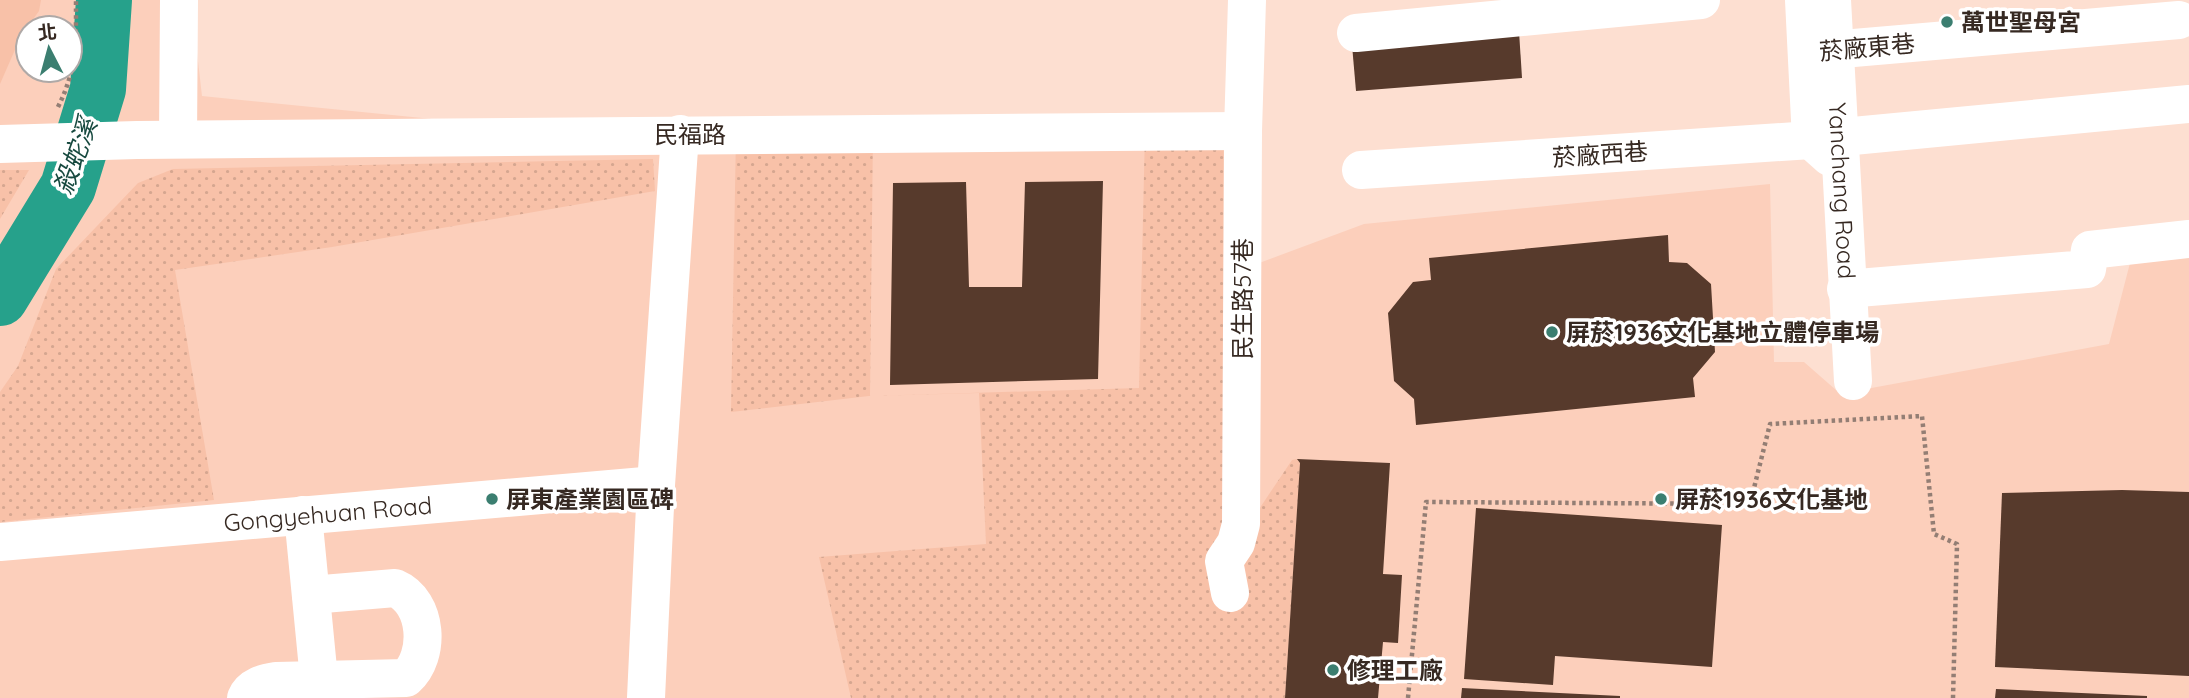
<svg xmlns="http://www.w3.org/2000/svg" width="2189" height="698" font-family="Quicksand,'Noto Sans TC',sans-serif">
  <defs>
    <pattern id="grass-dots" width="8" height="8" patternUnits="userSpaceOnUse" patternTransform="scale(1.75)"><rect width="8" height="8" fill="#f8c1a8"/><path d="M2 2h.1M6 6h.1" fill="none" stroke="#d5a690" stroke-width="1.8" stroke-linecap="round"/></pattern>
  </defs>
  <rect width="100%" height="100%" fill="#fddfd1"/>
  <path fill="#fccfbb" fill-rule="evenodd" d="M 0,0 L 191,0 L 202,96 L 671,143 L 1227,139 L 1243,269 L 1364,224 L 1770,184 L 1774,362 L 1804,362 L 1836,390 L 1866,389 L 2109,344 L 2130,263 L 2189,255 L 2189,698 L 0,698 ZM 28,28 L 70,28 L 70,70 L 28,70 Z"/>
  <g fill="url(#grass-dots)">
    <path d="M 1145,131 L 1243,131 L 1237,542 L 1292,460 L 1297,459 L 1300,463 L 1285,698 L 851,698 L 819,557 L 986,544 L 979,393 L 869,396 L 731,412 L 736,134 L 873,133 L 870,396 L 1139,388 Z"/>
    <path d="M 653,159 L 655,191 L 332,247 L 175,270 L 214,500 L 0,522 L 0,392 L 18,366 L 56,269 L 138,183 L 173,169 Z"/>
    <path d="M 0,170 L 29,170 L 0,219 Z"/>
  </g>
  <path fill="#f8c1a8" d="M 0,0 L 41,0 L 39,11 L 21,36 L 0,84 Z"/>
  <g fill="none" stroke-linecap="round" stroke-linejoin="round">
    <path stroke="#26a18b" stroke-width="56" d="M 0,298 L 68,187 L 98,89 L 104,0"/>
  </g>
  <g fill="#573a2c">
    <path d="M 1519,31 L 1522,78 L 1356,91 L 1352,45 Z"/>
    <path d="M 1103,181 L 1098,379 L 890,385 L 893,183 L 966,182 L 969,287 L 1022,287 L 1025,182 Z"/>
    <path d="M 1668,235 L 1669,262 L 1687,263 L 1711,284 L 1715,352 L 1693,378 L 1695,397 L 1416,425 L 1414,399 L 1394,381 L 1388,313 L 1413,282 L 1431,280 L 1429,258 Z"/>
    <path d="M 1297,459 L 1390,463 L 1383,574 L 1402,575 L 1398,643 L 1383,642 L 1378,698 L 1285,698 L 1300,463 Z"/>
    <path d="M 2122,490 L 2189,492 L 2189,676 L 1995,667 L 2002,493 Z"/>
    <path d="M 1476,508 L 1722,525 L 1712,667 L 1555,656 L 1553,685 L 1464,679 Z"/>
    <path d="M 1462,688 L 1620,696 L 1620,698 L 1461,698 Z"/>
    <path d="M 1996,689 L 2147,696 L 2147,698 L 1995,698 Z"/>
  </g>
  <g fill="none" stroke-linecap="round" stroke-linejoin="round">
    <g stroke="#937e74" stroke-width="4.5" stroke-dasharray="3.5 3.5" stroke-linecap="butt">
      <path d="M 58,107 C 77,69 76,42 76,0"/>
      <path d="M 1408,698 L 1426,502 L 1750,504 L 1770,424 L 1922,416 L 1934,534 L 1957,544 L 1953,698"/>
    </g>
    <g stroke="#fff" stroke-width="38">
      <path d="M 1804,0 L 1811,140 L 1830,157"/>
      <path id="s1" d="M 1832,0 L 1853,381"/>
      <path d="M 1356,33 L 1701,0"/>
      <path d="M 1807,52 L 2179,20"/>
      <path d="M 178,139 L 179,0"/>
      <path d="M 0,144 L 137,140 L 1243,131"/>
      <path d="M 1361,170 L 1811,140 L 2189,104"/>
      <path d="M 1846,289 L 2087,269 L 2090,250 L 2189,239"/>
      <path d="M 303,515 L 319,679"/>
      <path id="s2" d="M 0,542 L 656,485"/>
      <path d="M 1230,593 L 1224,561 L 1236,543 L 1241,524 L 1243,131 L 1247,0"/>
      <path d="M 246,698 C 251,686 264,683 276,681 L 406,678 C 431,656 428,602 395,588 L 311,595"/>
      <path d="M 646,698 L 656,485 L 680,134"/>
    </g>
  </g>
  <g fill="#3b7e70" stroke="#fff" stroke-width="2.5">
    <circle cx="1947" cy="22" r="7"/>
    <circle cx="1552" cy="332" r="7"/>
    <circle cx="492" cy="499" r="7"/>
    <circle cx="1661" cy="499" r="7"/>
    <circle cx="1333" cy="670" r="7"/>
  </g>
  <g text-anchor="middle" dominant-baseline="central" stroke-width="7" stroke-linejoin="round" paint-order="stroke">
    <g font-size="24" font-weight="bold" fill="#362922" stroke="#fff" text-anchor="start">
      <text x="1961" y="22">萬世聖母宮</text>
      <text x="1566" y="332">屏菸1936文化基地立體停車場</text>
      <text x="506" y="499">屏東產業園區碑</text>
      <text x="1675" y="499">屏菸1936文化基地</text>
      <text x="1347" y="670">修理工廠</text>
    </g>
    <g font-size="24" fill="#362922" stroke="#fff">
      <text transform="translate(1867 47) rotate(-5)">菸廠東巷</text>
      <text x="690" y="134">民福路</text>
      <text transform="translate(1600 154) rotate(-4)">菸廠西巷</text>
      <text stroke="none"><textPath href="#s1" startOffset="191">Yanchang Road</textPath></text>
      <text transform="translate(1242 299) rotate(-90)">民生路57巷</text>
      <text stroke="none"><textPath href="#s2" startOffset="329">Gongyehuan Road</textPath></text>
    </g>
    <g font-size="26" font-style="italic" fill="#17493f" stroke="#fff">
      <text transform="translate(75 156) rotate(-70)">殺蛇溪</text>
    </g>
  </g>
  <g transform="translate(49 49) rotate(354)"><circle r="33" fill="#ffffff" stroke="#afa9a7" stroke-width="2"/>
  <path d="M0-5L12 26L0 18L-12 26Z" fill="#3b7e70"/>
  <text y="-10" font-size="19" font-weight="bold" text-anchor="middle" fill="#362922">北</text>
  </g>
</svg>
